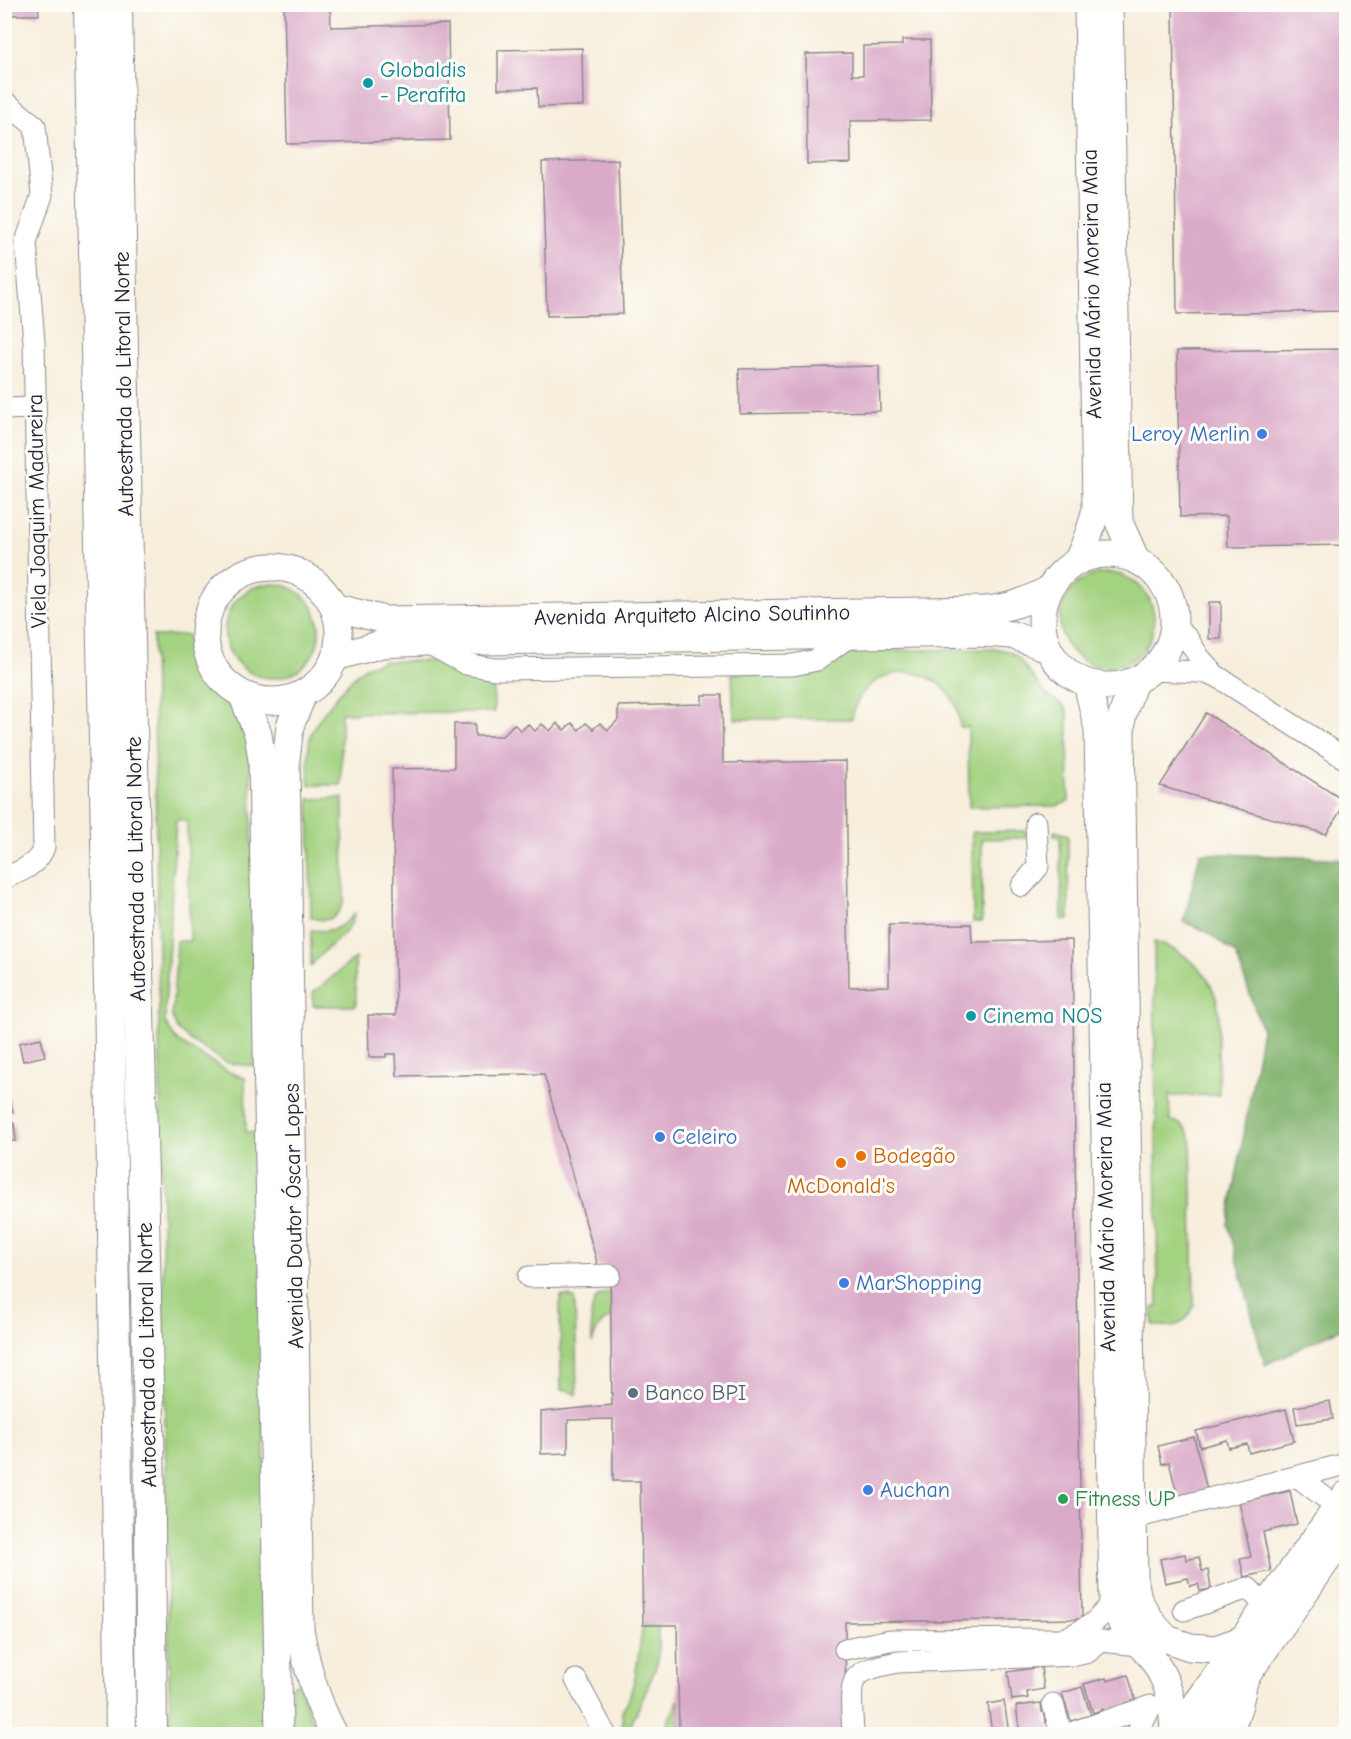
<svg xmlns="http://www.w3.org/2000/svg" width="1351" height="1739" font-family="'Comic Neue',sans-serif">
  <rect width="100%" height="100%" fill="#fdfcf7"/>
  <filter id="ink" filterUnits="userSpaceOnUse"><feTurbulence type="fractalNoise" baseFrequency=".0167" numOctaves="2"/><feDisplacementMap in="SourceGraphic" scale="12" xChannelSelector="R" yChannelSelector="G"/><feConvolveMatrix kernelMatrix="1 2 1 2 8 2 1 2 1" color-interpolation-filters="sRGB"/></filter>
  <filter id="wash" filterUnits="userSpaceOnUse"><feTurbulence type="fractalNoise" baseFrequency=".008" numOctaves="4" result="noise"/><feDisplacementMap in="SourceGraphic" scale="24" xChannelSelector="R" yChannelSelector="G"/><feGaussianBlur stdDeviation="1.35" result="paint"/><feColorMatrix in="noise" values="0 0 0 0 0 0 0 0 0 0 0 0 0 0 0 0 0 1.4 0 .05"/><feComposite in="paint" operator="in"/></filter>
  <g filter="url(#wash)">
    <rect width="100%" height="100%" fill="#f7eedc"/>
    <g fill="#a3d280" stroke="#627a5e" stroke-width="1.5">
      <circle cx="1107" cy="620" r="47"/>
      <circle cx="272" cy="631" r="47"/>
      <path d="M 188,635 L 190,657 L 198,673 L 210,688 L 239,714 L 250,738 L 258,1066 L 233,1064 L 225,1062 L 188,1039 L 177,1029 L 172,1017 L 177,941 L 190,941 L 187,820 L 176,820 L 165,1010 L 165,1023 L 177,1041 L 227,1071 L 245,1078 L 246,1132 L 259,1133 L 269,1734 L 170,1734 L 153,636 Z"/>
      <path d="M 998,649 L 1008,651 L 1017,656 L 1044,692 L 1065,707 L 1068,714 L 1069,801 L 1057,806 L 969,807 L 968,727 L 960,727 C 957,658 862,654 852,719 L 734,719 L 732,674 L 807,670 L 860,651 Z"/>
      <path d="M 384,661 L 432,661 L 461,672 L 493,678 L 494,712 L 341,713 L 341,785 L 309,785 C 309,769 306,750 311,734 C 316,720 353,674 366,667 C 372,664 378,663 384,661 Z"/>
      <path d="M 343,798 L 344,901 C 338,917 328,924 311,917 L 309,799 Z"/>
      <path d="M 1025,831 L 1027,833 L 1025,838 L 982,839 L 982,922 L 973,922 L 972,832 Z"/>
      <path d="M 1055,831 L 1068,835 L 1069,920 L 1062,920 L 1060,837 L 1053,835 Z"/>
      <path d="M 354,914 C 351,938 322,946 311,967 L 311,930 C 332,932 339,930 354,914 Z"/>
      <path d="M 1154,942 C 1186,951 1212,972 1218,1007 C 1220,1017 1218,1029 1218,1039 C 1218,1058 1218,1076 1219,1095 L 1169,1096 L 1170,1120 C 1181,1123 1186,1127 1191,1139 L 1194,1305 C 1187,1326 1173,1329 1153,1325 L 1153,1307 L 1158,1306 Z"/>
      <path d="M 355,958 L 356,1006 L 313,1006 L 313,993 Z"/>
      <path d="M 611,1292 L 611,1317 C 600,1322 595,1331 592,1343 C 592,1330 588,1308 597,1298 C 600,1294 606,1294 611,1292 Z"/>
      <path d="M 560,1296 L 569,1296 L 574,1298 L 575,1303 L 577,1395 L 568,1390 L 561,1390 Z"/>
      <path d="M 643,1625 L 658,1625 L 658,1655 L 655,1670 L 627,1734 L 623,1734 L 622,1711 L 628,1702 L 635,1678 Z"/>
      <path d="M 292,1684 L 299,1684 L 309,1714 L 320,1734 L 292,1734 Z"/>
      <path d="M 678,1700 L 679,1734 L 662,1734 Z"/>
    </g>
    <path fill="#82b46e" stroke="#526b54" stroke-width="1.5" d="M 1200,853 L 1346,859 L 1346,1326 L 1265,1365 L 1228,1224 L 1262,1029 L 1236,954 L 1205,931 L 1184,922 Z"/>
    <g id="blocks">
      <g fill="#daabc9">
        <path d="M 4,4 L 38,4 L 39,15 L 10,15 L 10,41 L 4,41 Z"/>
        <path d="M 284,4 L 330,4 L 331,27 L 448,24 L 450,140 L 287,144 Z"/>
        <path d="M 1173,4 L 1346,4 L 1346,311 L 1177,314 Z"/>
        <path d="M 902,40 L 930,40 L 931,120 L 850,121 L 851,163 L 807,164 L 806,54 L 852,53 L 852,75 L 863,75 L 863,46 L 902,45 Z"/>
        <path d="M 582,48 L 583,106 L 538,107 L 537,88 L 498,89 L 498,50 Z"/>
        <path d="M 618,160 L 623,314 L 547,316 L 542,162 Z"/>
        <path d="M 1346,349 L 1346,545 L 1228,547 L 1227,516 L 1180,517 L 1177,351 Z"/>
        <path d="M 879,366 L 880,411 L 740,414 L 739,369 Z"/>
        <rect x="1209" y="602" width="12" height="37"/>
        <path d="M 702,695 L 722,695 L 723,763 L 846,761 L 849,987 L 889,986 L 889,925 L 971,924 L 972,942 L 1072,940 L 1082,1619 L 845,1622 L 846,1734 L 679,1734 L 677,1625 L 643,1625 L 640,1481 L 613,1481 L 613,1419 L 568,1420 L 568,1453 L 541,1454 L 541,1412 L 612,1405 L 610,1266 L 598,1266 L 544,1074 L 397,1076 L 396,1054 L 386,1054 L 386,1057 L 369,1057 L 368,1015 L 396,1015 L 392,769 L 454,768 L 454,724 L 475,724 L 475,736 L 502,736 L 514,724 L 521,731 L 528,724 L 535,731 L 542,724 L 550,731 L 557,723 L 564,730 L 572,723 L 579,730 L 586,723 L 593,729 L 600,723 L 608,730 L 618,720 L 618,706 L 702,704 Z"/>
        <path d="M 1206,713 L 1346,802 L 1326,834 L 1160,786 Z"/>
        <path d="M 41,1038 L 45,1056 L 23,1061 L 19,1043 Z"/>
        <path d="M 4,1083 L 13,1112 L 4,1114 Z"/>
        <path d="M 14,1123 L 16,1141 L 4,1142 L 4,1124 Z"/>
        <path d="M 1330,1401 L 1333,1419 L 1297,1424 L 1294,1407 Z"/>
        <path d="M 1286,1409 L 1294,1441 L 1249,1453 L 1247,1444 L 1229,1448 L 1227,1440 L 1200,1447 L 1196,1431 Z"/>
        <path d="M 1194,1437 L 1208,1494 L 1179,1501 L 1169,1462 L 1162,1464 L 1158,1446 Z"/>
        <path d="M 1290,1491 L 1297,1524 L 1263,1532 L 1271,1571 L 1244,1577 L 1240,1559 L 1251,1557 L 1239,1502 Z"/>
        <path d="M 1185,1554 L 1186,1560 L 1199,1557 L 1202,1571 L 1208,1570 L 1211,1589 L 1200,1591 L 1198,1584 L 1190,1586 L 1188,1578 L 1165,1583 L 1160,1559 Z"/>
        <path d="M 1041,1667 L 1044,1689 L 1027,1692 L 1028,1698 L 1012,1700 L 1008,1672 Z"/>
        <path d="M 1128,1675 L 1136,1702 L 1104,1711 L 1103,1709 L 1093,1713 L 1084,1684 L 1106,1678 L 1107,1681 Z"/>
        <path d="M 1082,1687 L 1091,1715 L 1071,1721 L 1062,1693 Z"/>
        <path d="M 1004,1701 L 1009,1733 L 992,1734 L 988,1704 Z"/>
        <path d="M 1041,1703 L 1042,1712 L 1045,1711 L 1046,1723 L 1049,1723 L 1051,1734 L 1020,1734 L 1016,1706 Z"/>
      </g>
    </g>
  </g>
  <g filter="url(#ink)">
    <use href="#blocks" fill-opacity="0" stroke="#8c888c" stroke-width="1.5"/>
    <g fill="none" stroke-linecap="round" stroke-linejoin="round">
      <g stroke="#8c888c" stroke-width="23">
        <g id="minor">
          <path d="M 4,101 L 35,126 L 42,195 L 26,242 L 34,342 L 44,847 C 39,864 20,872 4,878"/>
          <path d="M 4,409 L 35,408"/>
          <path d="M 1174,626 L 1188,639 L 1199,657 L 1215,675 L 1346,759"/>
          <path d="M 426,642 L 466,664 L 494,669 L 793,665 L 817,660 L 851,635"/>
          <path d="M 1151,670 L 1200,672 L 1215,675"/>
          <path d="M 1022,886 L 1038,867 L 1036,823"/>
          <path d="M 529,1277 L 610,1275"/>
          <path d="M 1298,1477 L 1337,1507"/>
          <path d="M 1134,1518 L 1346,1464"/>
          <path d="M 1184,1610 L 1248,1588 L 1266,1606"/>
          <path d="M 1066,1638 C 1091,1626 1096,1623 1113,1601"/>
          <path d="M 845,1649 L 890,1640 L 1065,1639 L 1101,1641"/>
          <path d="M 576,1680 L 605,1734"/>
          <path d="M 1053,1704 L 1061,1734"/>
          <path d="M 853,1734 C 853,1722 848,1685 857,1677 C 866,1667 886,1665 898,1662 L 1076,1655 L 1088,1652 L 1101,1641 L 1139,1645"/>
          <path d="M 1068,1734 L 1151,1706 L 1137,1734"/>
          <path d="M 1230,1734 C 1241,1719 1243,1696 1248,1678"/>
        </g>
      </g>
      <g stroke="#8c888c" stroke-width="29">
        <g id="major">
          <path d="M 1109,4 L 1119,522 L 1136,560"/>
          <circle cx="1108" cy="620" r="66"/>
          <path d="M 1078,560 C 1086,543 1092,527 1096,508 L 1088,4"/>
          <circle cx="272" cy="634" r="67"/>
          <path d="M 334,607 L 385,620 L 984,610 C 1010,608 1025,602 1048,590"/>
          <path d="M 335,657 L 382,644 L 425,642 L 983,633 L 1012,635 L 1047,648"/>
          <path d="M 1134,681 L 1122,716 L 1121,734 L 1134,1577 L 1138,1600 L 1154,1625 L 1167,1639 L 1190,1647 L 1216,1649 L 1244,1639"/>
          <path d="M 1087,683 L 1098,729 L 1113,1601 C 1117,1614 1122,1628 1132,1638 C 1139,1645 1147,1651 1152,1658 C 1171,1686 1173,1703 1174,1734"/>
          <path d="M 242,694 L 258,734 L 262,760 L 279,1734"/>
          <path d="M 303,694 L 290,726 L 286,760 L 300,1628 C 306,1666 316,1701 334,1734"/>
          <path d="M 1175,1734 L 1346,1495"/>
          <path d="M 1202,1734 L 1249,1672 L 1346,1533"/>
        </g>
      </g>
      <g stroke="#8c888c" stroke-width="32">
        <g id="highway">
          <path d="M 89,4 L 109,986 L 121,1734"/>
          <path d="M 117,4 L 123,352 L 149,1422 L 152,1734"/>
        </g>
      </g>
      <use href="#minor" stroke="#fff" stroke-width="21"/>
      <use href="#major" stroke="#fff" stroke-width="27"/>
      <use href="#highway" stroke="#fff" stroke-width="30"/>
    </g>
  </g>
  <g fill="#0f9aa8" stroke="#fdfcf7" stroke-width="2">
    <circle cx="368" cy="83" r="6"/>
    <circle cx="971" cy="1016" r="6"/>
  </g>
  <g fill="#3f7fe0" stroke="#fdfcf7" stroke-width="2">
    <circle cx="1262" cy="434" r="6"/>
    <circle cx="660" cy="1137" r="6"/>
    <circle cx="844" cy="1283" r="6"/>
    <circle cx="868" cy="1490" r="6"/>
  </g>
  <g fill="#e8710a" stroke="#fdfcf7" stroke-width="2">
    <circle cx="861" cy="1156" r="6"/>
    <circle cx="841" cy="1163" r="6"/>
  </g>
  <circle fill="#5c6f8a" stroke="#fdfcf7" stroke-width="2" cx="633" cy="1393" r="6"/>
  <circle fill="#2e9e5b" stroke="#fdfcf7" stroke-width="2" cx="1063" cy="1499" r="6"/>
  <g text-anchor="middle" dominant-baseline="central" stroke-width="6" stroke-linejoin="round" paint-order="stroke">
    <g font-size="22" fill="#0d838f" stroke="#fdfcf7" text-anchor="start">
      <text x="380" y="70">Globaldis<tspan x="380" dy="25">- Perafita</tspan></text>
      <text x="983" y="1016">Cinema NOS</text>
    </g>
    <g font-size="22" fill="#22223b" stroke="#fdfcf7">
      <text transform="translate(1092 284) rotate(-91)">Avenida Mário Moreira Maia</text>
      <text transform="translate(124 384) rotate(-91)">Autoestrada do Litoral Norte</text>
      <text transform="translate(37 511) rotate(-91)">Viela Joaquim Madureira</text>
      <text transform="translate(692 615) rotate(-1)">Avenida Arquiteto Alcino Soutinho</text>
      <text transform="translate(136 869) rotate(-91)">Autoestrada do Litoral Norte</text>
      <text transform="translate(294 1216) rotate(-91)">Avenida Doutor Óscar Lopes</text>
      <text transform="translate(1106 1217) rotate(-91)">Avenida Mário Moreira Maia</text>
      <text transform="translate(147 1355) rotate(-91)">Autoestrada do Litoral Norte</text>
    </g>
    <g font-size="22" fill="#366cbe" stroke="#fdfcf7" text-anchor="start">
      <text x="1250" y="434" text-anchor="end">Leroy Merlin</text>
      <text x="672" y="1137">Celeiro</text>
      <text x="856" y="1283">MarShopping</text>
      <text x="880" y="1490">Auchan</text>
    </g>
    <g font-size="22" fill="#c56008" stroke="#fdfcf7" text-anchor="start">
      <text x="873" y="1156">Bodegão</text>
      <text x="841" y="1186" text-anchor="middle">McDonald's</text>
    </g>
    <g font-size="22" fill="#4e5e75" stroke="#fdfcf7" text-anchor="start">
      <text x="645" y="1393">Banco BPI</text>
    </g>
    <g font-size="22" fill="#27864d" stroke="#fdfcf7" text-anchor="start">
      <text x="1075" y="1499">Fitness UP</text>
    </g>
  </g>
  <rect width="1351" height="1739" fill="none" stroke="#fdfcf7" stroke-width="24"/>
</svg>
